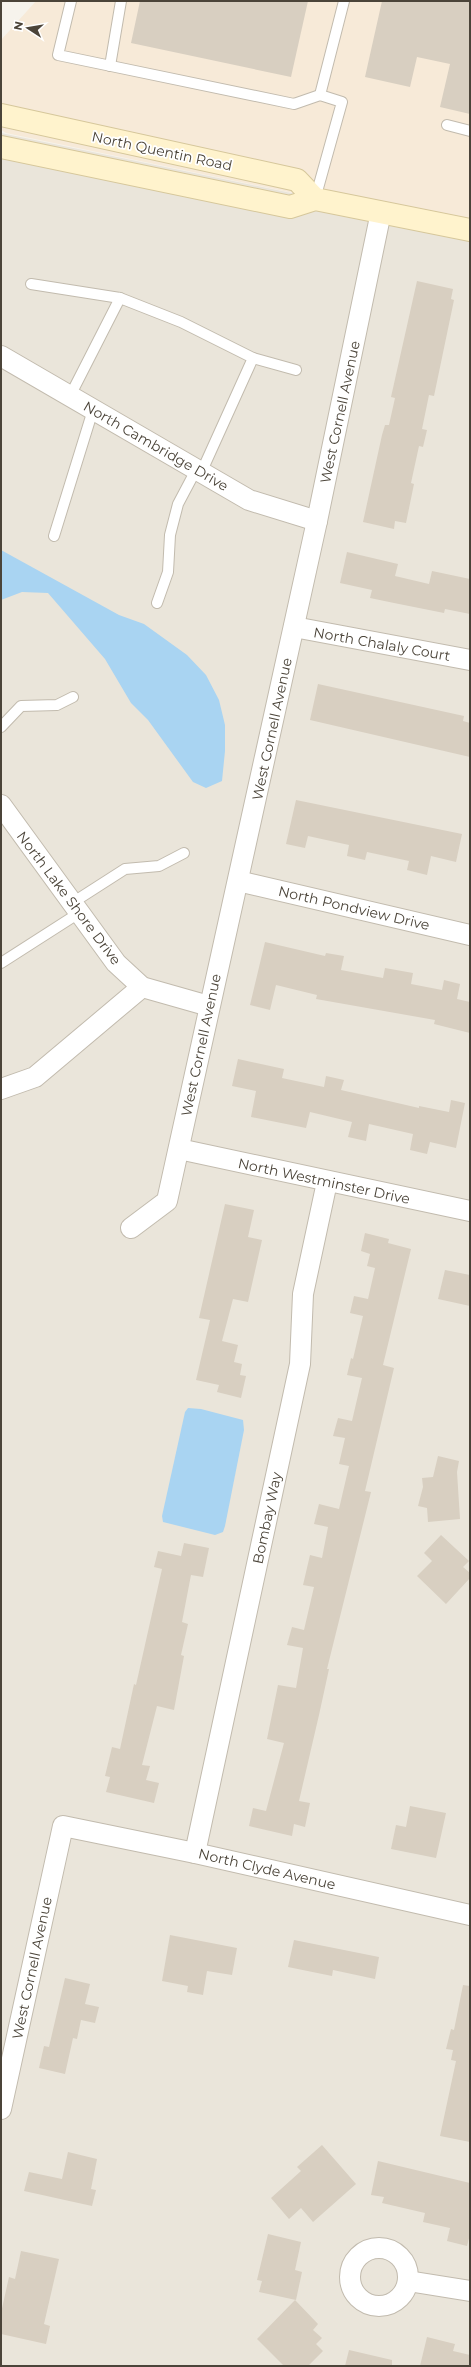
<svg xmlns="http://www.w3.org/2000/svg" width="471" height="2367" font-family="Montserrat,sans-serif">
  <rect width="100%" height="100%" fill="#f6f3ec"/>
  <path fill="#eae5da" d="M 1,133 L 470,230 L 470,2366 L 1,2366 Z"/>
  <path fill="#f7ead8" d="M 36,1 L 470,1 L 470,230 L 6,133 L 1,130 L 1,40 Z"/>
  <g fill="#a9d4f2">
    <path d="M 1,550 L 119,615 L 144,624 L 187,655 L 206,675 L 219,700 L 225,725 L 225,751 L 222,781 L 206,788 L 193,782 L 148,720 L 131,703 L 105,659 L 48,593 L 22,592 L 1,600 Z"/>
    <path d="M 188,1408 L 201,1409 L 243,1420 L 244,1430 L 225,1526 L 223,1532 L 215,1535 L 163,1522 L 162,1516 L 185,1412 Z"/>
  </g>
  <g fill="#d8cfc1">
    <path d="M 140,1 L 308,1 L 291,77 L 131,43 Z"/>
    <path d="M 382,1 L 470,1 L 470,114 L 440,107 L 450,64 L 417,57 L 410,87 L 365,77 Z"/>
    <path d="M 417,281 L 453,289 L 451,299 L 454,300 L 434,396 L 429,395 L 422,429 L 427,430 L 423,447 L 419,446 L 411,483 L 414,484 L 406,523 L 395,521 L 394,529 L 363,522 L 382,435 L 385,425 L 389,425 L 395,398 L 391,397 Z"/>
    <path d="M 347,552 L 398,564 L 395,576 L 429,584 L 432,571 L 470,579 L 470,614 L 445,609 L 444,613 L 394,603 L 370,598 L 372,590 L 340,583 Z"/>
    <path d="M 318,684 L 464,716 L 463,721 L 470,723 L 470,757 L 310,720 Z"/>
    <path d="M 296,800 L 462,834 L 456,862 L 431,856 L 427,875 L 407,870 L 409,861 L 367,852 L 365,860 L 347,856 L 349,845 L 308,836 L 305,848 L 286,844 Z"/>
    <path d="M 265,942 L 325,956 L 326,953 L 344,956 L 341,970 L 383,978 L 385,968 L 413,973 L 411,984 L 442,990 L 444,980 L 460,984 L 457,999 L 470,1002 L 470,1033 L 434,1024 L 435,1020 L 316,999 L 317,995 L 276,985 L 270,1010 L 250,1005 Z"/>
    <path d="M 238,1059 L 284,1069 L 282,1078 L 324,1087 L 326,1076 L 344,1080 L 341,1090 L 419,1108 L 419,1106 L 449,1112 L 451,1100 L 465,1103 L 456,1148 L 430,1142 L 427,1154 L 410,1150 L 413,1134 L 369,1124 L 366,1141 L 348,1137 L 352,1122 L 310,1112 L 306,1128 L 251,1117 L 256,1091 L 232,1086 Z"/>
    <path d="M 225,1204 L 254,1210 L 248,1237 L 262,1240 L 248,1302 L 233,1299 L 222,1341 L 238,1345 L 234,1362 L 242,1364 L 240,1375 L 246,1376 L 241,1398 L 217,1392 L 219,1385 L 196,1380 L 210,1320 L 199,1318 Z"/>
    <path d="M 365,1233 L 389,1239 L 388,1243 L 411,1249 L 383,1365 L 394,1368 L 365,1491 L 371,1492 L 327,1669 L 329,1669 L 319,1715 L 299,1801 L 310,1803 L 305,1827 L 294,1824 L 292,1836 L 249,1826 L 253,1808 L 266,1811 L 284,1743 L 267,1739 L 278,1685 L 296,1688 L 303,1648 L 287,1645 L 292,1627 L 304,1630 L 314,1587 L 303,1585 L 310,1555 L 322,1558 L 328,1527 L 314,1524 L 319,1504 L 339,1509 L 349,1466 L 339,1464 L 345,1438 L 333,1436 L 338,1418 L 352,1421 L 362,1378 L 347,1375 L 351,1358 L 353,1359 L 363,1316 L 350,1313 L 354,1296 L 368,1299 L 375,1268 L 367,1266 L 370,1254 L 361,1251 Z"/>
    <path d="M 445,1270 L 470,1275 L 470,1306 L 438,1299 Z"/>
    <path d="M 438,1456 L 459,1461 L 457,1472 L 460,1519 L 428,1522 L 427,1508 L 418,1506 L 423,1487 L 422,1478 L 433,1477 Z"/>
    <path d="M 441,1535 L 469,1561 L 463,1567 L 470,1573 L 470,1578 L 446,1604 L 417,1576 L 432,1561 L 424,1553 Z"/>
    <path d="M 184,1543 L 209,1548 L 203,1577 L 191,1575 L 182,1622 L 188,1624 L 181,1655 L 184,1656 L 174,1710 L 157,1706 L 142,1765 L 150,1766 L 146,1780 L 159,1783 L 154,1803 L 106,1792 L 110,1777 L 105,1776 L 112,1747 L 120,1749 L 134,1684 L 136,1685 L 162,1569 L 154,1567 L 158,1551 L 181,1556 Z"/>
    <path d="M 410,1806 L 446,1813 L 436,1858 L 391,1849 L 396,1825 L 406,1827 Z"/>
    <path d="M 170,1935 L 237,1948 L 232,1975 L 207,1971 L 203,1995 L 187,1992 L 188,1986 L 162,1981 Z"/>
    <path d="M 294,1940 L 379,1957 L 375,1979 L 333,1970 L 332,1976 L 288,1967 Z"/>
    <path d="M 65,1978 L 90,1984 L 85,2004 L 99,2007 L 95,2023 L 81,2020 L 77,2039 L 73,2038 L 65,2074 L 39,2068 L 44,2046 L 49,2047 Z"/>
    <path d="M 463,1985 L 470,1986 L 470,2142 L 440,2136 L 456,2061 L 451,2060 L 453,2050 L 446,2049 L 451,2029 L 454,2030 Z"/>
    <path d="M 322,2145 L 356,2184 L 313,2222 L 301,2208 L 289,2219 L 271,2198 L 301,2171 L 297,2167 Z"/>
    <path d="M 68,2152 L 97,2159 L 91,2189 L 96,2190 L 92,2206 L 24,2191 L 29,2172 L 62,2179 Z"/>
    <path d="M 378,2161 L 470,2183 L 470,2234 L 467,2246 L 447,2241 L 450,2228 L 423,2222 L 425,2213 L 382,2203 L 384,2197 L 371,2195 Z"/>
    <path d="M 268,2234 L 301,2242 L 295,2270 L 302,2272 L 296,2300 L 259,2292 L 262,2281 L 257,2280 Z"/>
    <path d="M 21,2251 L 59,2259 L 44,2324 L 50,2326 L 46,2344 L 1,2334 L 1,2313 L 9,2277 L 15,2279 Z"/>
    <path d="M 295,2300 L 318,2324 L 313,2330 L 322,2338 L 316,2344 L 323,2351 L 308,2366 L 284,2366 L 257,2339 Z"/>
    <path d="M 427,2337 L 455,2344 L 453,2351 L 470,2355 L 470,2366 L 420,2366 Z"/>
    <path d="M 349,2350 L 392,2360 L 392,2366 L 345,2366 Z"/>
  </g>
  <g fill="none" stroke-linecap="round" stroke-linejoin="round">
    <g stroke="#c2bbae" stroke-width="12">
      <g id="lane">
        <path d="M 71,1 L 58,55 L 294,104 L 320,95 L 342,102 L 315,199"/>
        <path d="M 110,66 L 121,1"/>
        <path d="M 320,95 L 344,1"/>
        <path d="M 447,125 L 470,131"/>
        <path d="M 31,284 L 120,298"/>
        <path d="M 253,358 L 296,370"/>
        <path d="M 70,396 L 120,298 L 181,322 L 253,358 L 201,473"/>
        <path d="M 54,536 L 93,410"/>
        <path d="M 157,603 L 168,572 L 170,535 L 178,504 L 196,470"/>
        <path d="M 1,727 L 21,706 L 57,705 L 73,697"/>
        <path d="M 72,903 L 125,869 L 159,866 L 184,853"/>
        <path d="M 1,963 L 79,913"/>
      </g>
    </g>
    <g stroke="#c2bbae" stroke-width="22">
      <g id="street">
        <path d="M 1,356 L 249,500 L 317,521"/>
        <path d="M 294,627 L 470,660"/>
        <path d="M 1,805 L 116,963 L 142,987 L 209,1006"/>
        <path d="M 238,881 L 470,935"/>
        <path d="M 1,1089 L 35,1077 L 142,987"/>
        <path d="M 179,1149 L 470,1211"/>
        <path d="M 131,1228 L 167,1201 L 317,521 L 381,212"/>
        <path d="M 195,1853 L 300,1364 L 303,1294 L 327,1182"/>
        <path d="M 1,2109 L 63,1826 L 195,1853 L 470,1915"/>
        <circle cx="379" cy="2277" r="29"/>
        <path d="M 408,2281 L 470,2291"/>
      </g>
    </g>
    <g stroke="#d6c79b" stroke-width="24">
      <g id="secondary">
        <path d="M 1,115 L 297,180 L 315,199"/>
        <path d="M 1,147 L 290,207 L 315,199 L 470,230"/>
      </g>
    </g>
    <use href="#lane" stroke="#fff" stroke-width="10"/>
    <use href="#street" stroke="#fff" stroke-width="20"/>
    <use href="#secondary" stroke="#fff3cd" stroke-width="22"/>
  </g>
  <g text-anchor="middle" dominant-baseline="central" stroke-width="3.5" stroke-linejoin="round" paint-order="stroke">
    <g font-size="14" fill="#4b4439" stroke="#fff">
      <text transform="translate(162 151) rotate(12)">North Quentin Road</text>
      <text transform="translate(340 412) rotate(-78)">West Cornell Avenue</text>
      <text transform="translate(156 446) rotate(30)">North Cambridge Drive</text>
      <text transform="translate(382 644) rotate(10)">North Chalaly Court</text>
      <text transform="translate(272 729) rotate(-78)">West Cornell Avenue</text>
      <text transform="translate(69 898) rotate(53)">North Lake Shore Drive</text>
      <text transform="translate(354 908) rotate(13)">North Pondview Drive</text>
      <text transform="translate(201 1045) rotate(-78)">West Cornell Avenue</text>
      <text transform="translate(324 1181) rotate(12)">North Westminster Drive</text>
      <text transform="translate(267 1518) rotate(-78)">Bombay Way</text>
      <text transform="translate(267 1869) rotate(13)">North Clyde Avenue</text>
      <text transform="translate(32 1968) rotate(-78)">West Cornell Avenue</text>
    </g>
  </g>
  <rect width="471" height="2367" fill="none" stroke="#4b4439" stroke-width="4"/>
  <g transform="translate(28 28) rotate(282)" stroke="#ffffff" stroke-width="3" paint-order="stroke">
  <path d="M0-3L7 15L0 10L-7 15Z" fill="#4b4439"/>
  <text y="-6" font-size="11" font-weight="bold" text-anchor="middle" fill="#4b4439">N</text>
  </g>
</svg>
